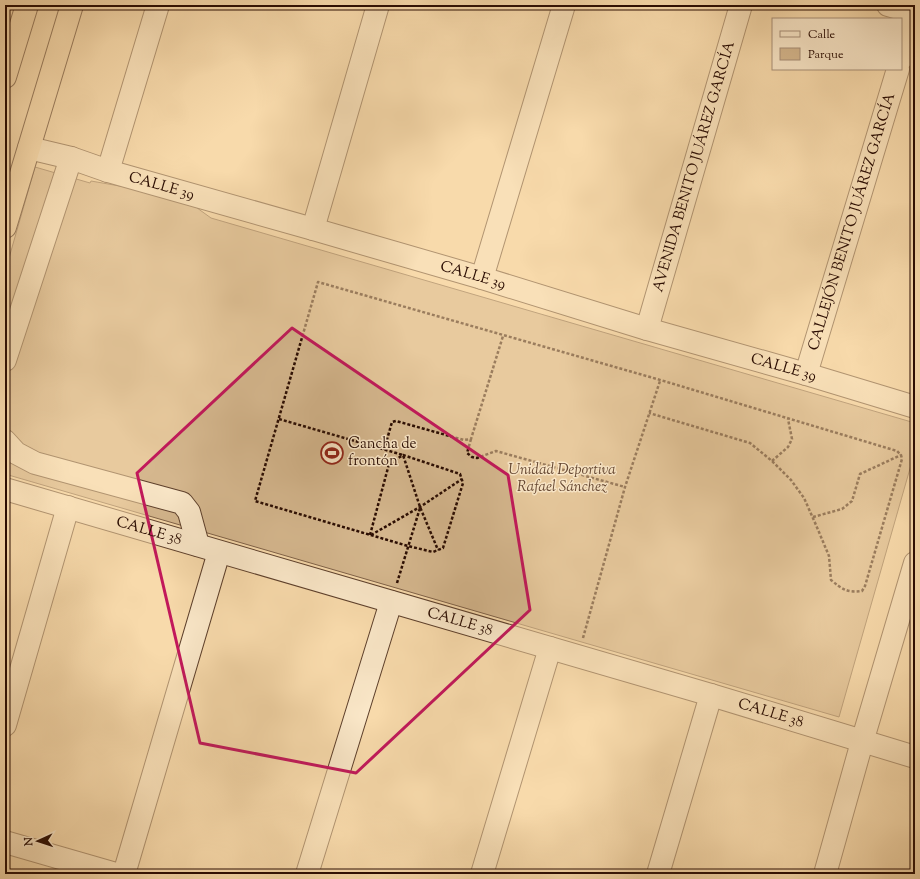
<svg xmlns="http://www.w3.org/2000/svg" width="920" height="879" font-family="'Sorts Mill Goudy',serif">
  <rect width="100%" height="100%" fill="#f8daab"/>
  <filter id="stains"><feTurbulence type="fractalNoise" baseFrequency=".005" numOctaves="4"/><feColorMatrix values="0 0 0 0 .2 0 0 0 0 .09 0 0 0 0 .02 0 0 0 .5 -.17"/></filter>
  <radialGradient id="worn" r=".72"><stop offset=".6" stop-color="#630" stop-opacity="0"/><stop offset="1" stop-color="#630" stop-opacity=".3"/></radialGradient>
  <path fill="#d5b78e" stroke="#806248" d="M 35,167 L 90,183 L 91,181 L 131,188 L 193,205 L 211,218 L 915,423 L 915,451 L 839,717 L 5,474 L 5,272 Z"/>
  <g fill="none" stroke-linecap="round" stroke-linejoin="round">
    <g stroke="#5e402c" stroke-width="24">
      <g id="minor">
        <path d="M 888,5 L 915,13"/>
        <path d="M 901,59 L 915,13"/>
        <path id="s1" d="M 29,148 L 71,158 L 108,171 L 313,229 L 482,278 L 647,329 L 806,374 L 915,407"/>
        <path d="M 108,171 L 158,5"/>
        <path d="M 313,229 L 378,5"/>
        <path d="M 482,278 L 564,5"/>
        <path id="s2" d="M 647,329 L 741,5"/>
        <path d="M 5,360 L 71,158"/>
        <path id="s3" d="M 806,374 L 898,69"/>
        <path d="M 5,441 L 16,453 L 35,463 L 182,503 L 189,512 L 198,545"/>
        <path id="s4" d="M 5,489 L 711,695 L 915,757"/>
        <path d="M 5,725 L 68,507"/>
        <path d="M 5,842 L 116,874"/>
        <path d="M 124,874 L 219,552"/>
        <path d="M 307,874 L 391,602"/>
        <path d="M 482,874 L 550,648"/>
        <path d="M 658,874 L 711,695"/>
        <path d="M 825,874 L 862,742 L 915,563"/>
      </g>
    </g>
    <g stroke="#2a0c02" stroke-width="24">
      <g id="highway">
        <path d="M 5,77 L 27,5"/>
        <path d="M 5,227 L 72,5"/>
      </g>
    </g>
    <g stroke="#2a0c02" stroke-width="2.5" stroke-dasharray="3 2" stroke-linecap="butt">
      <path d="M 279,419 L 403,455 L 420,507 L 438,550"/>
      <path d="M 471,439 L 467,453 L 472,457 L 477,458 L 496,451 L 625,487"/>
      <path d="M 384,450 L 392,422 L 396,421 L 464,440 L 471,439 L 503,336"/>
      <path d="M 772,461 L 788,447 L 792,439 L 788,419"/>
      <path d="M 813,517 L 842,509 L 852,501 L 860,474 L 901,455"/>
      <path d="M 370,535 L 389,464 L 403,455 L 460,474 L 463,483 L 443,548 L 433,552 L 408,546 L 255,501 L 318,282 L 657,379 L 897,451 L 901,455 L 902,459 L 865,586 L 862,591 C 847,593 842,589 831,580 L 829,556 L 816,525 L 804,498 L 791,480 L 772,461 L 750,443 L 649,413"/>
      <path d="M 371,535 L 420,507 L 462,479"/>
      <path d="M 397,583 L 420,508"/>
      <path d="M 583,638 L 625,487 L 660,381"/>
    </g>
    <use href="#minor" stroke="#fae7c8" stroke-width="22"/>
    <use href="#highway" stroke="#f8daab" stroke-width="22"/>
  </g>
  <path d="M0 0H920V879H0ZM 292,328 L 508,475 L 530,610 L 356,773 L 200,743 L 137,473 Z" fill="#f8daab" fill-opacity=".55" fill-rule="evenodd"/>
  <path fill="none" stroke="#c2185b" stroke-width="3" stroke-linejoin="round" d="M 292,328 L 508,475 L 530,610 L 356,773 L 200,743 L 137,473 Z"/>
  <defs>
    <g id="stadium-ring" transform="scale(1.15)"><circle r="9.5" fill="#fae7c8" stroke="#8f2418" stroke-width="1.5"/><path d="M0-5a6.5 5 0 1 0 0 10a6.5 5 0 1 0 0-10ZM-3.5-1.8h7v3.6h-7Z" fill="#8f2418"/></g>
  </defs>
  <g fill-rule="evenodd">
    <use href="#stadium-ring" x="332" y="453"/>
  </g>
  <g text-anchor="middle" dominant-baseline="central" stroke-width="3" stroke-linejoin="round" paint-order="stroke">
    <g font-size="15" fill="#2a0c02" stroke="#fae7c8">
      <text stroke="none"><textPath href="#s2" startOffset="169">AVENIDA BENITO JUÁREZ GARCÍA</textPath></text>
      <text stroke="none"><textPath href="#s1" startOffset="138">CALLE 39</textPath></text>
      <text stroke="none"><textPath href="#s3" startOffset="159">CALLEJÓN BENITO JUÁREZ GARCÍA</textPath></text>
      <text stroke="none"><textPath href="#s1" startOffset="462">CALLE 39</textPath></text>
      <text stroke="none"><textPath href="#s1" startOffset="786">CALLE 39</textPath></text>
      <text stroke="none"><textPath href="#s4" startOffset="150">CALLE 38</textPath></text>
      <text stroke="none"><textPath href="#s4" startOffset="474">CALLE 38</textPath></text>
      <text stroke="none"><textPath href="#s4" startOffset="798">CALLE 38</textPath></text>
    </g>
    <g font-size="15" fill="#2a0c02" stroke="#fae7c8" text-anchor="start">
      <text x="348" y="444">Cancha de<tspan x="348" dy="17">frontón</tspan></text>
    </g>
    <g font-size="15" font-style="italic" fill="#664833" stroke="#fae7c8">
      <text x="562" y="470">Unidad Deportiva<tspan x="562" dy="17">Rafael Sánchez</tspan></text>
    </g>
  </g>
  <rect width="920" height="879" fill="none" stroke="#f8daab" stroke-width="20"/>
  <rect x="6" y="6" width="908" height="867" fill="none" stroke="#2a0c02" stroke-width="2"/>
  <rect x="10" y="10" width="900" height="859" fill="none" stroke="#2a0c02"/>
  <rect x="772" y="18" width="130" height="52" fill="#fae7c8" stroke="#a78f79"/>
  <rect x="780" y="31" width="20" height="6" fill="#fae7c8" stroke="#a78f79"/>
  <text x="808" y="38" font-size="12" fill="#2a0c02">Calle</text>
  <rect x="780" y="48" width="20" height="12" fill="#d5b78e" stroke="#a78f79"/>
  <text x="808" y="58" font-size="12" fill="#2a0c02">Parque</text>
  <g transform="translate(38 841) rotate(267)" stroke="#fae7c8" stroke-width="3" paint-order="stroke">
  <path d="M0-3L7 15L0 10L-7 15Z" fill="#2a0c02"/>
  <text y="-6" font-size="11" font-weight="bold" text-anchor="middle" fill="#2a0c02">N</text>
  </g>
  <rect width="100%" height="100%" filter="url(#stains)"/>
  <rect width="100%" height="100%" fill="url(#worn)"/>
</svg>
